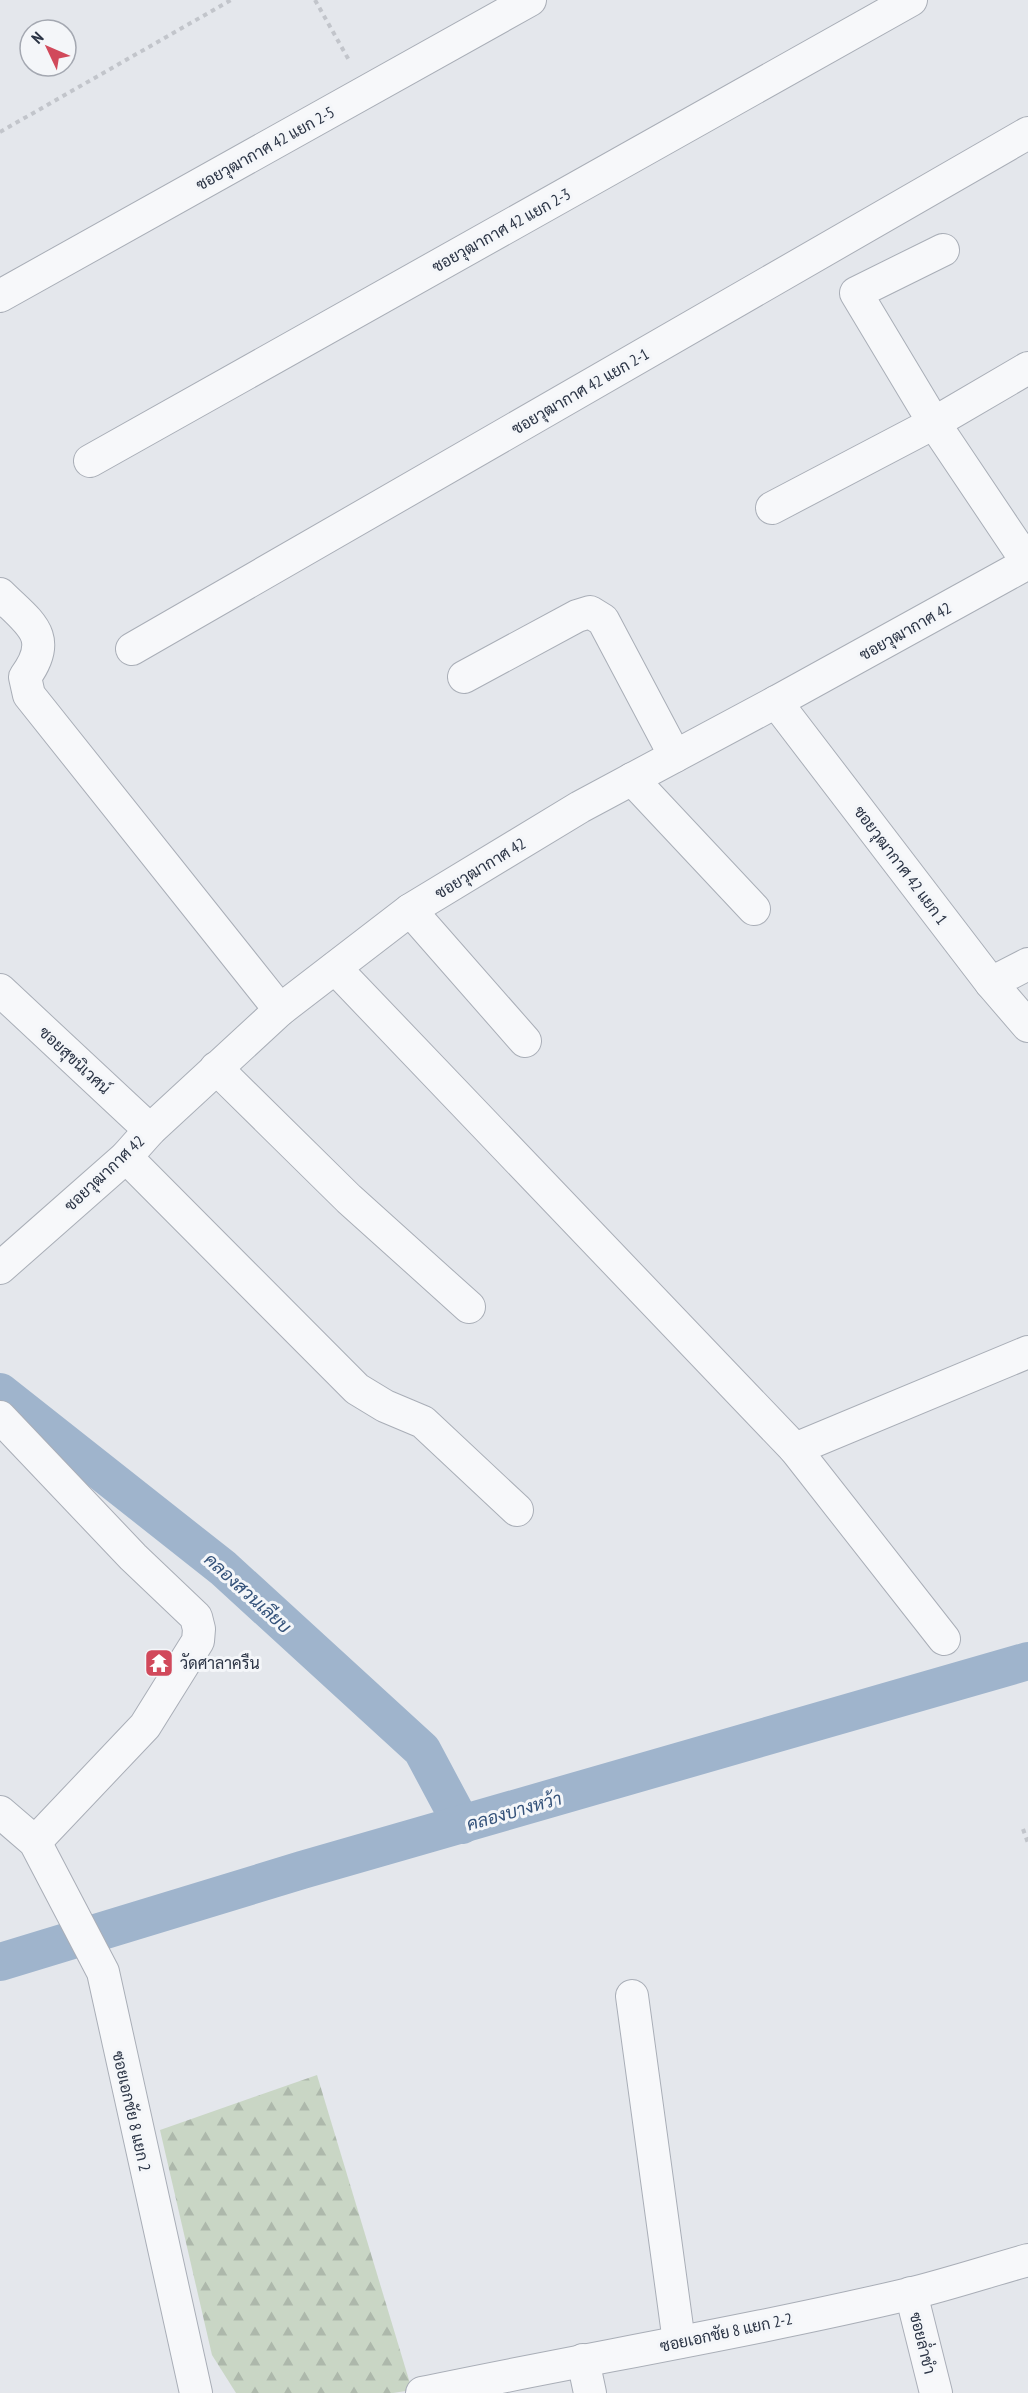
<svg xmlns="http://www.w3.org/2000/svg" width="1028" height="2393" font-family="'PT Sans Narrow',Sarabun,sans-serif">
  <defs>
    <pattern id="forest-firs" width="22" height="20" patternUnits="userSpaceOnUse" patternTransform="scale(1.5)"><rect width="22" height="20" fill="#c9d6c5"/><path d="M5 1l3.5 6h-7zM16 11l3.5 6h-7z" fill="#adb8ab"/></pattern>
  </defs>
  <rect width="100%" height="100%" fill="#e4e7ec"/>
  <path fill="url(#forest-firs)" d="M 317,2075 L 412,2390 L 393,2393 L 236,2393 L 212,2355 L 160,2130 Z"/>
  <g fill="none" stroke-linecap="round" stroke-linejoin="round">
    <g stroke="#9fb4cc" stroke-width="38">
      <path d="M 0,1392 L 223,1568 L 422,1750 L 462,1825"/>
      <path d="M 0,1962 L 302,1870 L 1028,1661"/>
    </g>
    <g stroke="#a9aeb7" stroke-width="34">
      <g id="street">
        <path d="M 943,250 L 856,293 L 934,423 L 1028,563"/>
        <path d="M 0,296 L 530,0"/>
        <path d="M 90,461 L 911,0"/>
        <path d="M 772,508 L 934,423 L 1028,368"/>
        <path d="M 0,594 C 29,623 55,636 25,677 L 29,695 L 280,1010"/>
        <path d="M 132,649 L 1028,133"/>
        <path d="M 464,677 L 577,616 L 590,612 L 603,620 L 675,756"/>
        <path d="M 776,702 L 991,983 L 1028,1026"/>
        <path d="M 632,779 L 754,909"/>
        <path d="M 410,910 L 525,1041"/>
        <path d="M 335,968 L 795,1449 L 944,1639"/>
        <path d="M 991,983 L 1028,964"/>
        <path d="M 0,990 L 150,1130"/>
        <path d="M 216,1068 L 349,1199 L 469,1307"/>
        <path d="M 126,1157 L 357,1389 L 385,1406 L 423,1422 L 517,1510"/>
        <path d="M 0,1268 L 126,1157 L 150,1130 L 280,1010 L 410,910 L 580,807 L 776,702 L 1028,563"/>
        <path d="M 0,1417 L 133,1557 L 196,1617 L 199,1629 L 198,1641 L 145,1726 L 35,1842"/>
        <path d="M 795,1449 L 1028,1352"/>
        <path d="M 0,1812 L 35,1842 L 103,1972 L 196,2393"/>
        <path d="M 632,1996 L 679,2342"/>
        <path d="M 911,2293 L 936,2393"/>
        <path d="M 583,2360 L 590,2393"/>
        <path d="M 422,2393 C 584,2359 748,2332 909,2294 C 949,2284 989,2271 1028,2260"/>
      </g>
    </g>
    <g stroke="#c2c5cb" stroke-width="4" stroke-dasharray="4.5 4.5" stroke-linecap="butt">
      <path d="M 315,0 L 350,62"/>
      <path d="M 0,132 L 231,0"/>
      <path d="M 1023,1829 L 1028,1843"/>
    </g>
    <use href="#street" stroke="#f7f8fa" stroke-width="32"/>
  </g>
  <defs>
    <g id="temple-square" transform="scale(1.5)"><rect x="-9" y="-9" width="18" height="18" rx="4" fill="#d1495b" stroke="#f4f6f9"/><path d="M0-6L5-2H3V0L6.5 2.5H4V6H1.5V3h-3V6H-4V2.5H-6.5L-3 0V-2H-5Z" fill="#fff"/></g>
  </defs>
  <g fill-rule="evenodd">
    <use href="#temple-square" x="159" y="1663"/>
  </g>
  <g text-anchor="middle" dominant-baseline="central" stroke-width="6" stroke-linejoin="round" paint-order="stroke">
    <g font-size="16" fill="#2b3445" stroke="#f4f6f9">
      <text transform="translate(265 148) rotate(-29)">ซอยวุฒากาศ 42 แยก 2-5</text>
      <text transform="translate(501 230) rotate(-29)">ซอยวุฒากาศ 42 แยก 2-3</text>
      <text transform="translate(580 391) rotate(-30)">ซอยวุฒากาศ 42 แยก 2-1</text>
      <text transform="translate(905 631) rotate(-29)">ซอยวุฒากาศ 42</text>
      <text transform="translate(901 865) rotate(53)">ซอยวุฒากาศ 42 แยก 1</text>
      <text transform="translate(480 868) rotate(-31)">ซอยวุฒากาศ 42</text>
      <text transform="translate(75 1060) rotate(43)">ซอยสุขนิเวศน์</text>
      <text transform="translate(104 1173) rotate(-43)">ซอยวุฒากาศ 42</text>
      <text transform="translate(132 2111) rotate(77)">ซอยเอกชัย 8 แยก 2</text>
      <text transform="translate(726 2332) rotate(-12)">ซอยเอกชัย 8 แยก 2-2</text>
      <text transform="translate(923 2343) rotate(76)">ซอยล่ำชำ</text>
    </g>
    <g font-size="16" fill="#2b3445" stroke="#f4f6f9" text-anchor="start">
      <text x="180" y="1663">วัดศาลาครืน</text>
    </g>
    <g font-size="18" font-style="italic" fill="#34527a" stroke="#f4f6f9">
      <text transform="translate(248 1593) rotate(42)">คลองสวนเลียบ</text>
      <text transform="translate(514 1811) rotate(-16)">คลองบางหว้า</text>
    </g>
  </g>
  <g transform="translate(48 48) rotate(314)"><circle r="28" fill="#f4f6f9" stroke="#a4a8b1" stroke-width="1.5"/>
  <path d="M0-4.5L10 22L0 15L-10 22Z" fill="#d1495b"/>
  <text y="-9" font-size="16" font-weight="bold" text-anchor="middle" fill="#2b3445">N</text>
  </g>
</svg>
